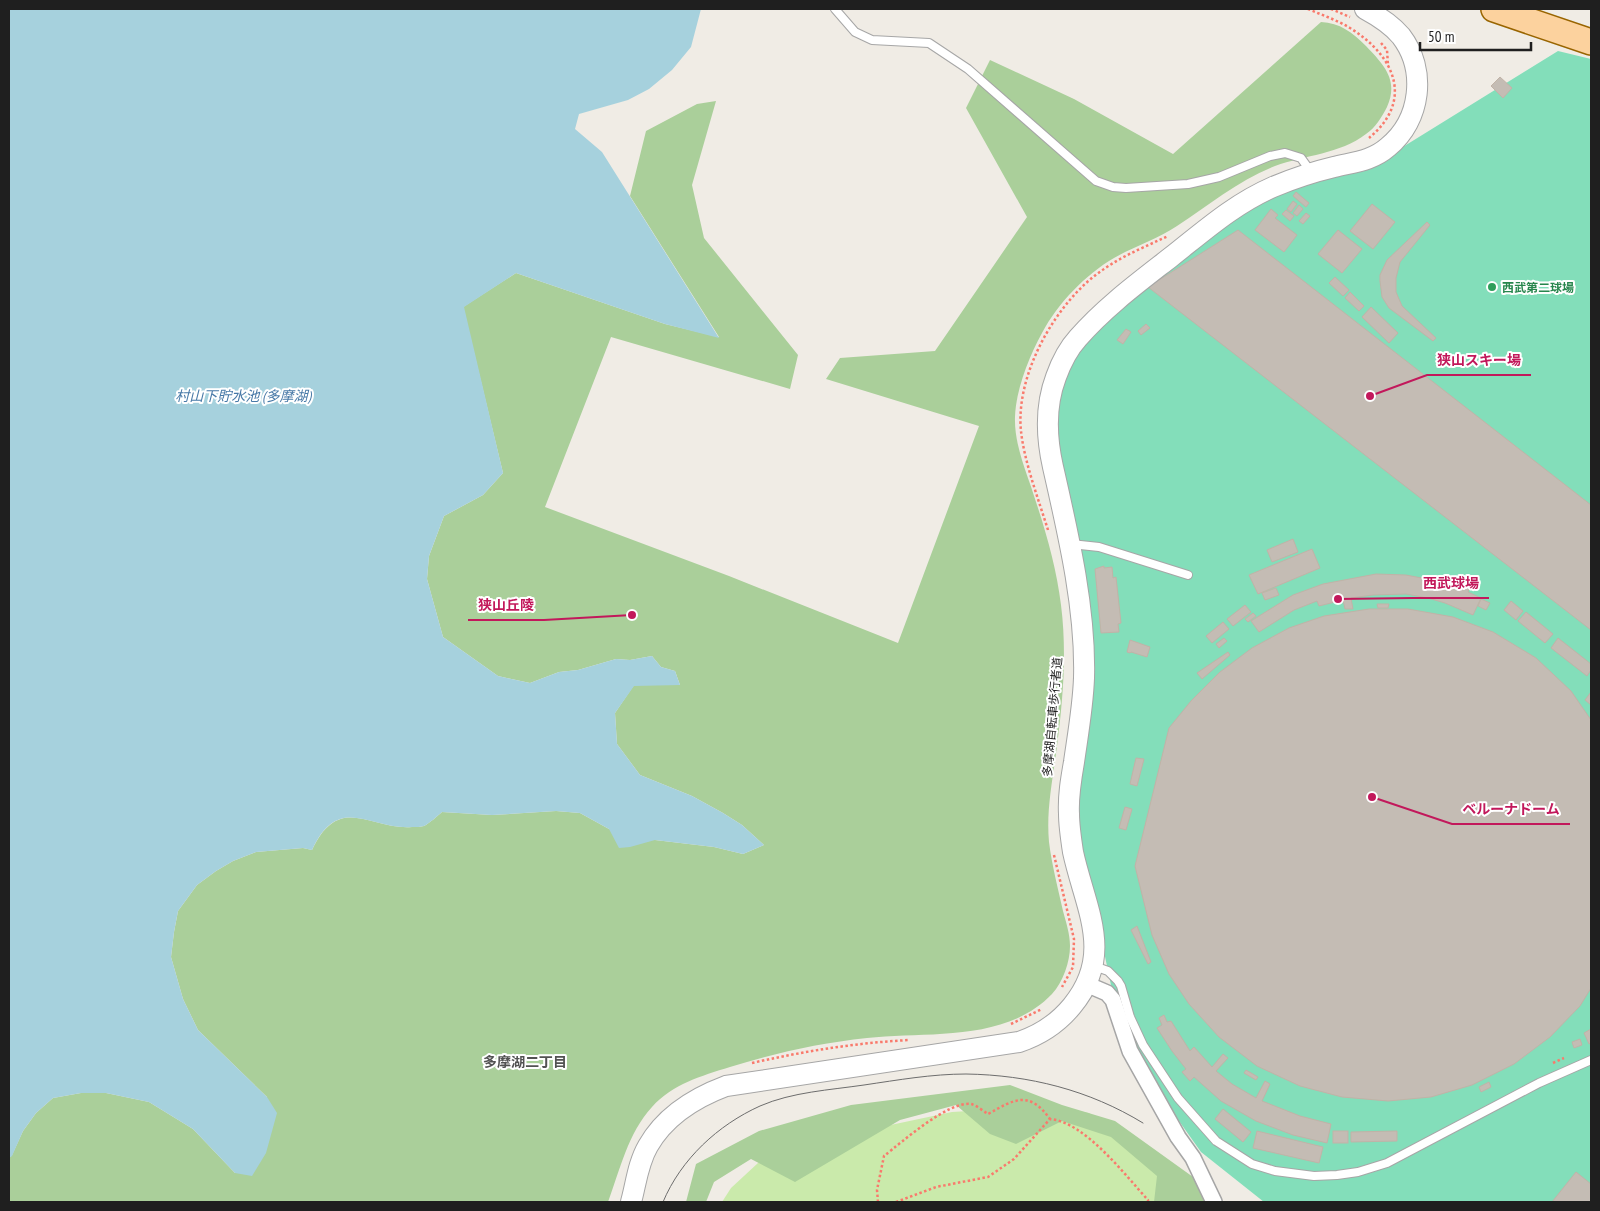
<svg xmlns="http://www.w3.org/2000/svg" width="1600" height="1211" font-family="'PT Sans Narrow','Noto Sans JP',sans-serif">
  <rect width="100%" height="100%" fill="#f0ece5"/>
  <path fill="#caeaab" d="M 1052,1106 L 1089,1113 L 1123,1136 L 1195,1202 L 722,1202 L 731,1188 L 758,1163 L 815,1141 L 952,1112 Z"/>
  <g fill="#aacf9a">
    <path d="M 1321,22 C 1340,23 1352,32 1366,46 C 1384,65 1399,80 1387,107 C 1382,117 1375,128 1366,134 C 1340,154 1305,155 1275,166 C 1239,180 1209,205 1177,226 C 1158,239 1135,246 1114,258 C 1085,275 1058,303 1042,333 C 1029,357 1016,389 1015,417 C 1014,446 1028,475 1036,502 C 1047,535 1057,571 1061,605 C 1067,652 1063,699 1057,746 C 1053,778 1046,810 1049,842 C 1052,866 1058,888 1063,911 C 1066,922 1070,934 1070,946 C 1070,962 1063,982 1052,994 C 1005,1043 927,1031 867,1038 C 820,1043 775,1053 730,1067 C 701,1076 673,1084 652,1107 C 628,1133 620,1170 608,1202 L 9,1202 L 9,1158 L 12,1155 L 23,1131 L 36,1113 L 53,1098 L 81,1093 L 106,1093 L 149,1102 L 193,1129 L 235,1173 L 267,1097 L 198,1030 L 183,999 L 171,957 L 174,932 L 178,911 L 197,885 L 216,871 L 233,861 L 256,852 L 303,848 L 312,850 C 340,792 369,830 412,827 C 415,827 421,827 424,826 C 430,823 437,816 442,812 L 492,815 L 556,811 L 580,813 L 609,829 L 655,840 L 714,847 L 743,854 L 764,845 L 742,825 L 723,813 L 692,796 L 640,775 L 617,744 L 615,713 L 634,685 L 680,685 L 675,671 L 661,667 L 652,656 L 630,660 L 616,659 L 578,670 L 559,672 L 530,683 L 498,676 L 443,637 L 427,579 L 429,556 L 444,516 L 483,495 L 503,473 L 463,307 L 516,273 L 665,324 L 719,337 L 630,196 L 646,131 L 697,104 L 716,101 L 692,185 L 704,238 L 798,355 L 790,389 L 611,337 L 545,507 L 729,576 L 898,643 L 979,426 L 826,379 L 840,358 L 935,351 L 1027,217 L 966,108 L 990,60 L 1074,99 L 1173,154 Z"/>
    <path d="M 1010,1085 L 1062,1105 L 1115,1121 L 1200,1182 L 1221,1202 L 1154,1202 L 1157,1176 L 1111,1137 L 1062,1121 L 1016,1144 L 990,1134 L 956,1105 L 900,1120 L 795,1182 L 751,1159 L 714,1182 L 706,1202 L 686,1202 L 696,1164 L 759,1131 L 851,1105 Z"/>
  </g>
  <path fill="#83deba" d="M 1558,51 L 1591,59 L 1591,1202 L 1264,1202 L 1201,1152 L 1157,1090 L 1112,990 L 1098,923 L 1078,845 L 1080,774 L 1089,704 L 1058,445 L 1058,396 L 1075,354 L 1108,320 L 1211,234 L 1278,194 L 1321,180 L 1364,171 Z"/>
  <path fill="#a6d1dd" d="M 9,9 L 701,9 L 691,47 L 672,70 L 649,89 L 628,100 L 579,114 L 575,129 L 602,152 L 719,338 L 665,324 L 516,273 L 464,307 L 503,473 L 483,495 L 444,516 L 429,556 L 427,579 L 443,637 L 498,676 L 530,683 L 559,672 L 578,670 L 616,659 L 630,660 L 652,656 L 661,667 L 675,671 L 680,685 L 634,686 L 615,713 L 617,744 L 640,775 L 692,796 L 723,813 L 742,825 L 764,845 L 743,854 L 714,847 L 655,840 L 630,847 L 619,848 L 609,829 L 580,813 L 556,811 L 492,815 L 442,812 C 437,816 430,823 424,826 C 421,827 416,827 412,827 C 369,830 339,792 312,850 L 303,848 L 256,852 L 233,861 L 216,871 L 197,885 L 178,911 L 174,932 L 171,957 L 183,999 L 198,1030 L 267,1097 L 277,1113 L 266,1153 L 252,1176 L 235,1173 L 193,1129 L 149,1102 L 106,1093 L 81,1093 L 53,1098 L 36,1113 L 23,1131 L 12,1156 L 9,1158 Z"/>
  <g fill="#c4bcb4" stroke="#c1b3a7">
    <path d="M 1500,77 L 1512,88 L 1503,98 L 1491,86 Z"/>
    <path d="M 1296,192 L 1309,203 L 1306,207 L 1293,196 Z"/>
    <path d="M 1293,201 L 1297,204 L 1291,212 L 1287,209 Z"/>
    <path d="M 1372,204 L 1395,222 L 1373,249 L 1350,231 Z"/>
    <path d="M 1299,205 L 1303,209 L 1297,216 L 1293,213 Z"/>
    <path d="M 1271,209 L 1278,215 L 1275,218 L 1297,235 L 1284,252 L 1255,230 Z"/>
    <path d="M 1286,210 L 1294,216 L 1290,221 L 1282,214 Z"/>
    <path d="M 1306,213 L 1310,216 L 1303,224 L 1299,221 Z"/>
    <path d="M 1427,222 L 1430,225 L 1400,262 L 1396,278 L 1396,292 L 1402,306 L 1436,338 L 1433,341 L 1389,308 L 1382,297 L 1380,281 L 1380,275 L 1387,260 Z"/>
    <path d="M 1238,230 L 1591,505 L 1591,630 L 1148,287 Z"/>
    <path d="M 1338,230 L 1362,249 L 1342,273 L 1318,254 Z"/>
    <path d="M 1335,277 L 1349,290 L 1343,296 L 1329,283 Z"/>
    <path d="M 1350,292 L 1364,306 L 1359,311 L 1345,298 Z"/>
    <path d="M 1371,307 L 1398,333 L 1389,343 L 1362,317 Z"/>
    <path d="M 1146,324 L 1150,328 L 1141,335 L 1138,331 Z"/>
    <path d="M 1126,329 L 1131,332 L 1123,344 L 1117,340 Z"/>
    <path d="M 1293,539 L 1298,552 L 1272,562 L 1267,550 Z"/>
    <path d="M 1312,549 L 1320,568 L 1258,594 L 1249,575 Z"/>
    <path d="M 1104,566 L 1104,568 L 1112,567 L 1113,578 L 1116,577 L 1121,623 L 1118,624 L 1119,632 L 1101,633 L 1095,569 Z"/>
    <path d="M 1376,574 L 1406,575 L 1432,580 L 1457,587 L 1459,582 L 1470,586 L 1468,592 L 1481,598 L 1473,615 L 1445,603 L 1428,598 L 1406,594 L 1373,595 L 1351,598 L 1353,609 L 1345,609 L 1343,600 L 1319,606 L 1317,601 L 1294,610 L 1259,632 L 1251,621 L 1293,595 L 1323,584 Z"/>
    <path d="M 1276,588 L 1279,595 L 1265,600 L 1262,593 Z"/>
    <path d="M 1481,599 L 1490,603 L 1486,610 L 1478,606 Z"/>
    <path d="M 1511,601 L 1523,611 L 1516,620 L 1504,610 Z"/>
    <path d="M 1377,604 L 1389,604 L 1388,608 L 1378,608 Z"/>
    <path d="M 1245,605 L 1251,612 L 1233,626 L 1227,619 Z"/>
    <path d="M 1369,609 L 1408,609 L 1453,617 L 1493,632 L 1536,658 L 1571,691 L 1591,720 L 1591,988 L 1580,1006 L 1550,1037 L 1514,1064 L 1472,1085 L 1431,1097 L 1388,1101 L 1342,1097 L 1300,1086 L 1257,1066 L 1219,1037 L 1189,1004 L 1169,974 L 1152,935 L 1135,866 L 1169,728 L 1191,701 L 1220,672 L 1252,648 L 1289,628 L 1324,616 Z"/>
    <path d="M 1526,612 L 1553,634 L 1545,643 L 1518,621 Z"/>
    <path d="M 1253,613 L 1256,616 L 1248,622 L 1245,619 Z"/>
    <path d="M 1223,622 L 1229,629 L 1212,643 L 1206,636 Z"/>
    <path d="M 1224,638 L 1227,641 L 1219,648 L 1216,644 Z"/>
    <path d="M 1558,638 L 1591,664 L 1591,670 L 1587,676 L 1551,648 Z"/>
    <path d="M 1130,640 L 1150,647 L 1147,657 L 1131,652 L 1130,653 L 1127,652 Z"/>
    <path d="M 1228,652 L 1230,655 L 1202,679 L 1197,673 Z"/>
    <path d="M 1591,692 L 1591,705 L 1585,700 Z"/>
    <path d="M 1136,758 L 1144,759 L 1137,786 L 1130,784 Z"/>
    <path d="M 1125,807 L 1132,809 L 1126,830 L 1119,828 Z"/>
    <path d="M 1137,926 L 1151,962 L 1148,964 L 1131,930 Z"/>
    <path d="M 1164,1015 L 1167,1022 L 1171,1021 L 1190,1051 L 1194,1047 L 1212,1067 L 1223,1054 L 1228,1058 L 1216,1071 L 1232,1084 L 1256,1098 L 1265,1081 L 1270,1084 L 1262,1101 L 1300,1116 L 1331,1124 L 1327,1143 L 1293,1135 L 1256,1121 L 1221,1101 L 1194,1077 L 1190,1081 L 1182,1072 L 1186,1069 L 1172,1051 L 1157,1028 L 1162,1025 L 1159,1018 Z"/>
    <path d="M 1591,1029 L 1591,1043 L 1589,1044 L 1584,1033 Z"/>
    <path d="M 1580,1039 L 1582,1045 L 1574,1048 L 1572,1042 Z"/>
    <path d="M 1246,1070 L 1258,1077 L 1256,1080 L 1244,1073 Z"/>
    <path d="M 1489,1082 L 1491,1087 L 1481,1092 L 1479,1087 Z"/>
    <path d="M 1223,1109 L 1251,1132 L 1243,1142 L 1215,1119 Z"/>
    <path d="M 1257,1131 L 1323,1147 L 1319,1163 L 1253,1148 Z"/>
    <rect x="1333" y="1131" width="15" height="12"/>
    <path d="M 1397,1131 L 1397,1141 L 1351,1142 L 1351,1132 Z"/>
    <path d="M 1576,1172 L 1591,1184 L 1591,1202 L 1552,1202 Z"/>
  </g>
  <g fill="none" stroke-linecap="round" stroke-linejoin="round">
    <g stroke="#a6a6a6" stroke-width="10">
      <g id="service">
        <path d="M 835,9 L 855,32 L 872,40 L 929,43 L 968,69 L 1096,181 L 1113,187 L 1126,188 L 1188,184 L 1219,177 L 1270,156 L 1285,153 L 1301,158 L 1311,172"/>
        <path d="M 1071,544 L 1099,547 L 1188,575"/>
        <path d="M 1094,966 L 1108,971 L 1118,981 L 1121,986 L 1130,1017 L 1143,1045 L 1178,1098 L 1216,1141 L 1252,1164 L 1275,1171 L 1314,1176 L 1337,1175 L 1358,1172 L 1387,1163 L 1539,1083 L 1591,1060"/>
      </g>
    </g>
    <g stroke="#a6a6a6" stroke-width="18">
      <path id="minor" d="M 1086,984 L 1107,993 L 1113,1000 L 1130,1051 L 1178,1137 L 1193,1158 L 1214,1202"/>
    </g>
    <g stroke="#a6a6a6" stroke-width="22">
      <path id="tertiary" d="M 631,1202 C 636,1184 638,1163 648,1146 C 665,1116 694,1098 726,1086 L 1019,1042 C 1040,1035 1058,1023 1072,1006 C 1115,954 1085,908 1073,852 C 1071,839 1069,826 1069,814 C 1068,796 1071,779 1074,762 C 1078,734 1083,706 1084,678 C 1086,609 1068,533 1053,467 C 1046,436 1045,406 1056,377 C 1061,363 1068,349 1078,338 C 1105,307 1139,282 1171,257 C 1204,231 1234,204 1273,187 C 1292,179 1313,172 1334,167 C 1354,162 1372,161 1388,147 C 1421,120 1427,70 1401,36 C 1391,24 1378,16 1365,9"/>
    </g>
    <g stroke="#996500" stroke-width="28">
      <path id="primary" d="M 1494,9 L 1591,42"/>
    </g>
    <g stroke="#f97a6c" stroke-width="2.5" stroke-dasharray="2.5 2.5" stroke-linecap="butt">
      <path d="M 1308,9 C 1322,15 1337,20 1350,28 C 1394,55 1415,100 1369,138"/>
      <path d="M 1331,9 L 1350,17"/>
      <path d="M 1381,43 L 1387,50 L 1388,65"/>
      <path d="M 1048,530 C 1039,501 1024,461 1021,431 C 1015,374 1057,300 1104,269 C 1124,255 1147,246 1168,236"/>
      <path d="M 1054,855 L 1074,939 L 1073,967 L 1062,987"/>
      <path d="M 1011,1024 L 1042,1009"/>
      <path d="M 752,1063 C 805,1051 855,1043 909,1040"/>
      <path d="M 1553,1063 L 1564,1058"/>
      <path d="M 878,1202 L 877,1190 L 884,1156 C 902,1142 948,1101 971,1104 C 976,1105 983,1111 988,1114 C 1015,1099 1029,1090 1050,1119"/>
      <path d="M 896,1202 L 936,1187 L 988,1177 L 1014,1159 L 1050,1119 C 1085,1122 1125,1175 1148,1200 L 1148,1202"/>
    </g>
    <use href="#service" stroke="#fff" stroke-width="8"/>
    <use href="#minor" stroke="#fff" stroke-width="15"/>
    <use href="#tertiary" stroke="#fff" stroke-width="20"/>
    <use href="#primary" stroke="#fcd29e" stroke-width="25"/>
    <path stroke="#6d6d6d" stroke-width="1" d="M 663,1202 C 681,1159 718,1125 760,1106 C 792,1092 830,1090 864,1085 C 898,1080 932,1074 966,1074 C 1029,1075 1089,1090 1143,1123"/>
  </g>
  <circle fill="#2e9e5b" stroke="#fff" stroke-width="2" cx="1492" cy="287" r="5"/>
  <g text-anchor="middle" dominant-baseline="central" stroke-width="4" stroke-linejoin="round" paint-order="stroke">
    <g font-size="12" font-weight="bold" fill="#27864d" stroke="#fff" text-anchor="start">
      <text x="1502" y="287">西武第二球場</text>
    </g>
    <g font-size="12" fill="#1f1f1f" stroke="#fff">
      <text transform="translate(1052 717) rotate(-85)">多摩湖自転車歩行者道</text>
    </g>
    <g font-size="14" font-style="italic" fill="#4879a7" stroke="#fff">
      <text x="243" y="396">村山下貯水池 (多摩湖)</text>
    </g>
    <g font-size="14" font-weight="bold" fill="#525252" stroke="#fff">
      <text x="525" y="1062">多摩湖二丁目</text>
    </g>
  </g>
  <path fill="none" stroke="#c2185b" stroke-width="2" d="M1370 396L1427 375H1531M1338 599L1413 598H1489M632 615L544 620H468M1372 797L1452 824H1570"/>
  <g fill="#c2185b" stroke="#fff" stroke-width="2">
    <circle cx="1370" cy="396" r="5"/>
    <circle cx="1338" cy="599" r="5"/>
    <circle cx="632" cy="615" r="5"/>
    <circle cx="1372" cy="797" r="5"/>
  </g>
  <g font-size="14" text-anchor="middle" font-weight="bold" fill="#c2185b" stroke="#fff" stroke-width="4" stroke-linejoin="round" paint-order="stroke">
    <text x="1479" y="365">狭山スキー場</text>
    <text x="1451" y="588">西武球場</text>
    <text x="506" y="610">狭山丘陵</text>
    <text x="1511" y="814">ベルーナドーム</text>
  </g>
  <rect width="1600" height="1211" fill="none" stroke="#1f1f1f" stroke-width="20"/>
  <path d="M1420 42v8h111v-8" fill="none" stroke="#1f1f1f" stroke-width="2.5"/>
  <text x="1428" y="42" font-size="15" fill="#1f1f1f" stroke="#ffffff" stroke-width="4" paint-order="stroke">50 m</text>
</svg>
